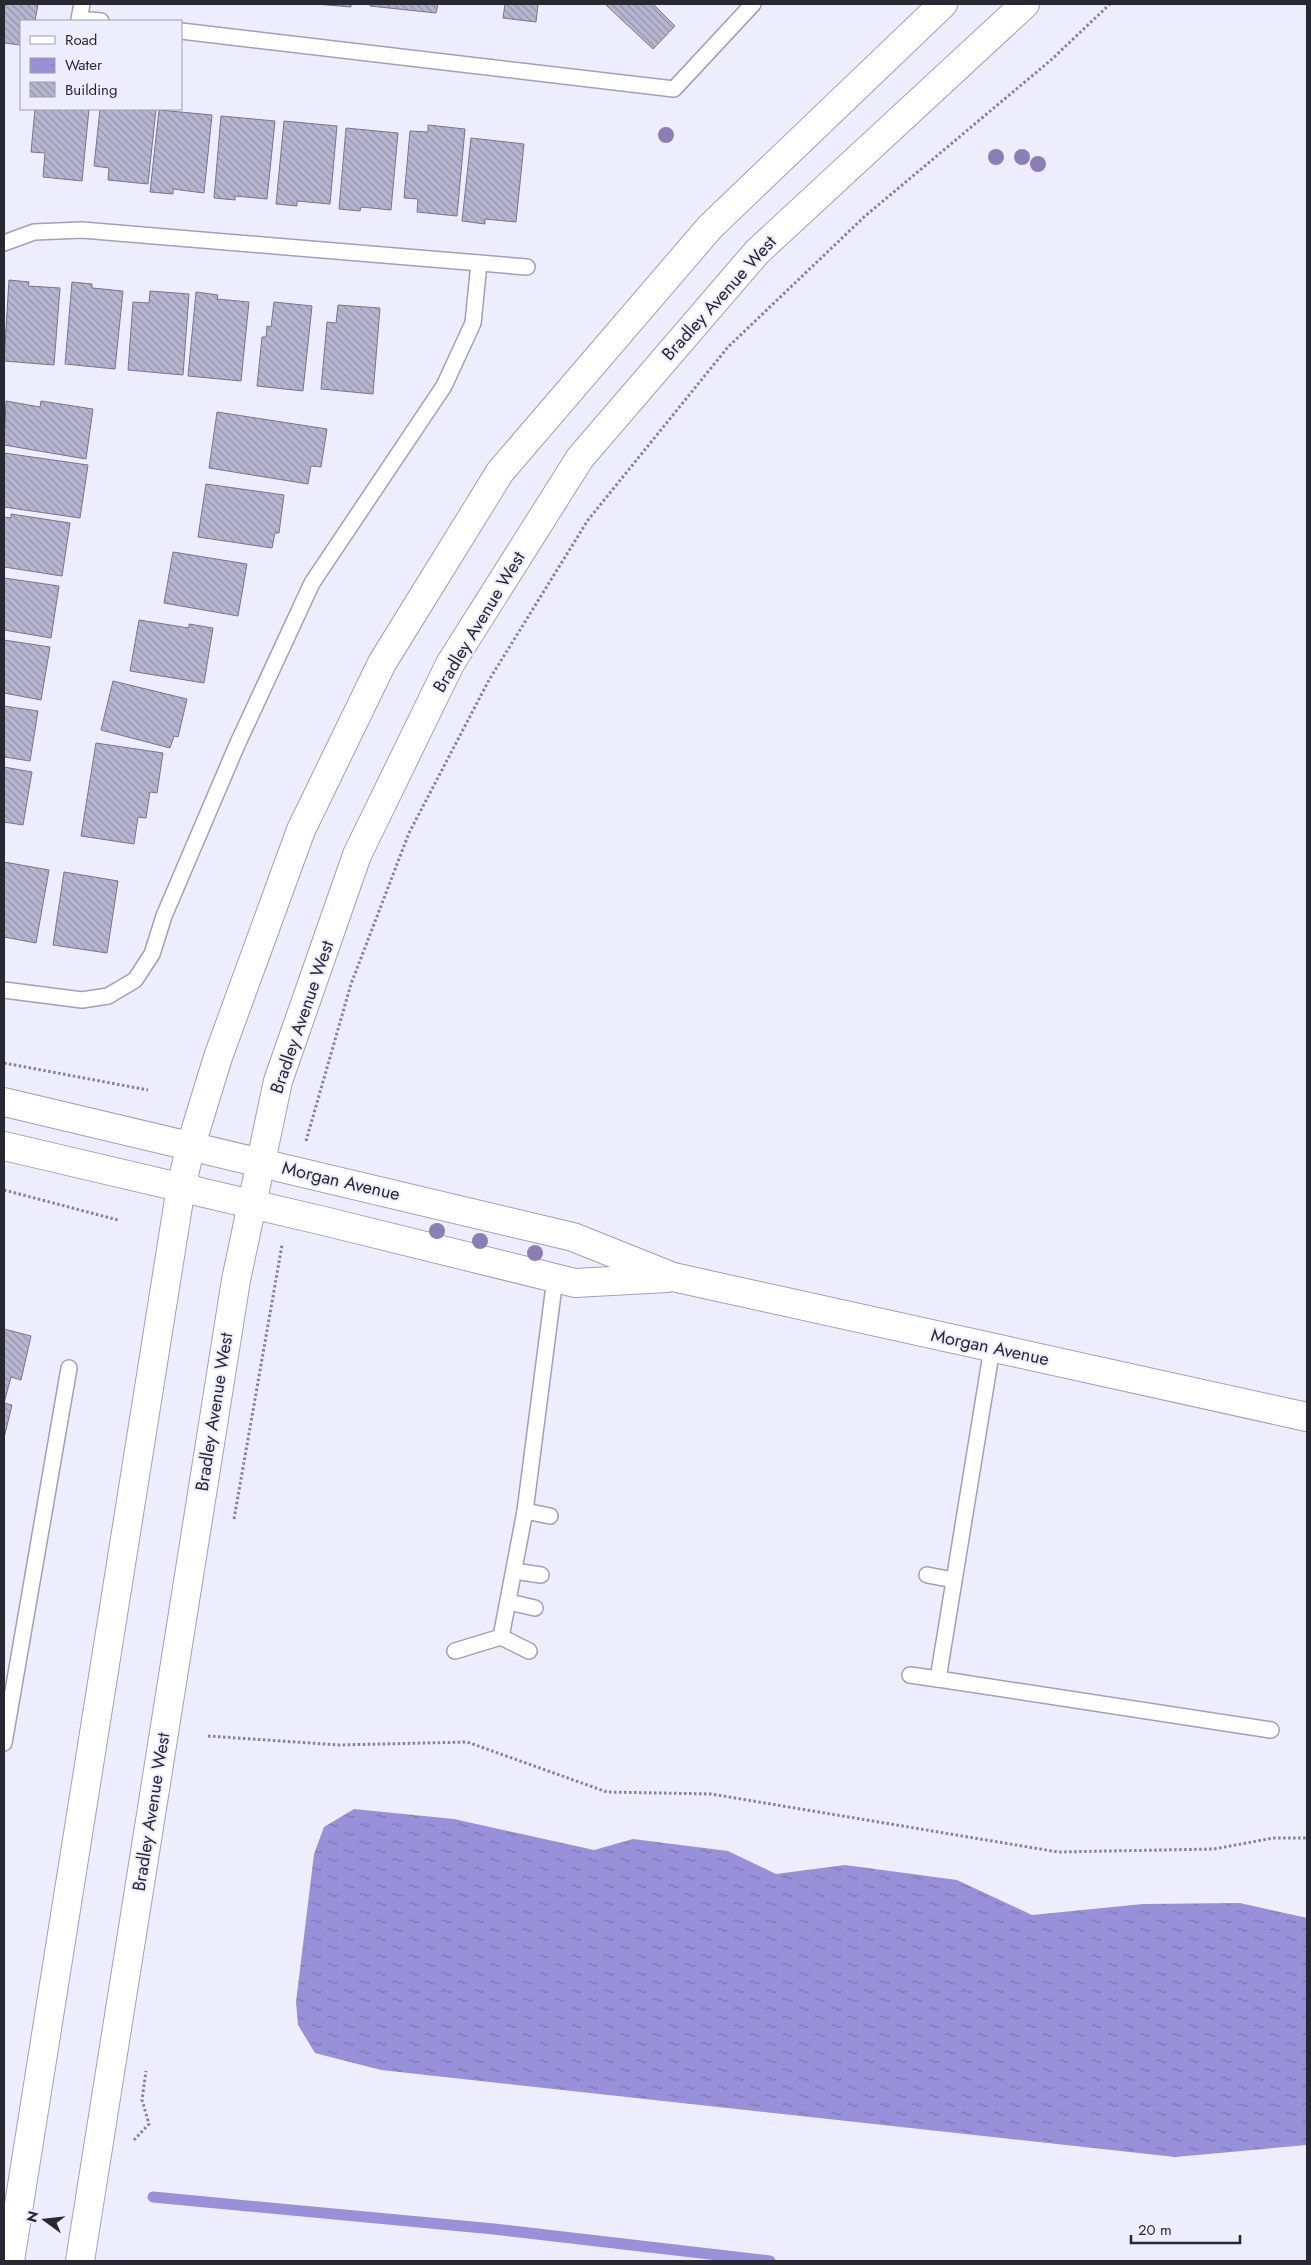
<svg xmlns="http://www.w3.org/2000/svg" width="1311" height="2265" font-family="Jost,sans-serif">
  <defs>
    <pattern id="water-ripples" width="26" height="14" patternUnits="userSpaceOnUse" patternTransform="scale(1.25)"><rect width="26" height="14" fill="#9890d8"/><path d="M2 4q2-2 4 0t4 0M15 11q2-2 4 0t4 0" fill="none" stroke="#7c76b0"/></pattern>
    <pattern id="building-back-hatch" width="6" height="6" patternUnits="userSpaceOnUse" patternTransform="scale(1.25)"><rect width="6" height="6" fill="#b7b5d0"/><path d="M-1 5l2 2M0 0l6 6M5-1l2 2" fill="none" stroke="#9593a9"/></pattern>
  </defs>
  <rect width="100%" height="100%" fill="#eeedfe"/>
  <path fill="url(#water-ripples)" d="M 354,1809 L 454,1819 L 594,1850 L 633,1839 L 728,1851 L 776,1874 L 845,1865 L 957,1880 L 1032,1915 L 1143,1904 L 1240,1903 L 1307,1918 L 1307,2145 L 1175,2157 L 381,2070 L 315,2053 L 298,2025 L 296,2002 L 314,1854 L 324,1827 Z"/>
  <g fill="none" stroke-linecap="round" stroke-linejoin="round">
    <path stroke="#9890d8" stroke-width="11" d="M 153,2197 L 494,2229 L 770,2261"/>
  </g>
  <g fill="url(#building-back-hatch)" stroke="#77758e">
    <path d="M 4,4 L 38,4 L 35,21 L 21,21 L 21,45 L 4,43 Z"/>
    <path d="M 315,4 L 351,4 L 351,7 Z"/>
    <path d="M 370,4 L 438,4 L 436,13 L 370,6 Z"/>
    <path d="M 505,4 L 538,4 L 536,22 L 503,18 Z"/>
    <path d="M 607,4 L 653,4 L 675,26 L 653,49 L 606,5 Z"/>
    <path d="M 35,109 L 89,109 L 82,181 L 43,177 L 45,153 L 31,152 Z"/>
    <path d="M 100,109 L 156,109 L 148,184 L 108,180 L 109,168 L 94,166 Z"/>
    <path d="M 159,110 L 212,115 L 204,193 L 173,189 L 173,194 L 150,192 Z"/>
    <path d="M 221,116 L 275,121 L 267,199 L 235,196 L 235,200 L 214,198 Z"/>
    <path d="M 284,121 L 337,126 L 330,204 L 297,201 L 297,206 L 276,204 Z"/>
    <path d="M 428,125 L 465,129 L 457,216 L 417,212 L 418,199 L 404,198 L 410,131 L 428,132 Z"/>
    <path d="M 346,128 L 398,133 L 391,210 L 361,207 L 360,211 L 339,209 Z"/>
    <path d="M 471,138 L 524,144 L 516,222 L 485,219 L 485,224 L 462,221 Z"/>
    <path d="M 9,280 L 29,282 L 28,286 L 60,288 L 54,365 L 4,361 Z"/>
    <path d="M 72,282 L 92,284 L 92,288 L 123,291 L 115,369 L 65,364 Z"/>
    <path d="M 150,291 L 189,294 L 183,375 L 128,370 L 133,302 L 149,303 Z"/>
    <path d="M 196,292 L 218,295 L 217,299 L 249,302 L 241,381 L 188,376 Z"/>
    <path d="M 274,302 L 312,306 L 303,391 L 257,386 L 262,337 L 266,337 L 267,326 L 271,327 Z"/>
    <path d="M 338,305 L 380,308 L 373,394 L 321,389 L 327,322 L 336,323 Z"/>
    <path d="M 6,401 L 40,407 L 41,401 L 93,409 L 86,459 L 4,445 Z"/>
    <path d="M 217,412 L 327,429 L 321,467 L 311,466 L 308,484 L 209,468 Z"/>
    <path d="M 4,453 L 88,465 L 80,518 L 4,507 Z"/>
    <path d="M 206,484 L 284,495 L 279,533 L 275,533 L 272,548 L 198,537 Z"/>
    <path d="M 11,514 L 70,523 L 62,576 L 4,567 L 4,517 L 11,518 Z"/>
    <path d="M 173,552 L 247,564 L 238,616 L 164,603 Z"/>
    <path d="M 4,578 L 59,586 L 51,638 L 4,630 Z"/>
    <path d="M 139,620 L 189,628 L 189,624 L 213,628 L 204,683 L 130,671 Z"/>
    <path d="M 4,640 L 50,647 L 41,700 L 4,693 Z"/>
    <path d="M 113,681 L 187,699 L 178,737 L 174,736 L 170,748 L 101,730 Z"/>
    <path d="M 4,706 L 38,711 L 30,761 L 4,757 Z"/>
    <path d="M 96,743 L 163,753 L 157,793 L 150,792 L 146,818 L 138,817 L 134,844 L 81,836 Z"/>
    <path d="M 4,767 L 32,772 L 23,825 L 4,822 Z"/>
    <path d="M 4,862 L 49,870 L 36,943 L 4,937 Z"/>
    <path d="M 64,872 L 118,881 L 107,953 L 53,945 Z"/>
    <path d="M 4,1329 L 31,1336 L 21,1380 L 11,1377 L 4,1403 L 12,1405 L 4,1438 Z"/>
  </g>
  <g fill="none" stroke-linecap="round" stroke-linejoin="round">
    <g stroke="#a19fba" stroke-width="18">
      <g id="service">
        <path d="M 82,4 L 79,19 L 101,21"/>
        <path d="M 181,31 L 674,89 L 753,4"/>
        <path d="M 4,243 L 34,232 L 82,230 L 527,267"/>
        <path d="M 4,990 L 82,1000 L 108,996 L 135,980 L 152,954 L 164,916 L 237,745 L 312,583 L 444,386 L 473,323 L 479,263"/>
        <path d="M 992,1348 L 938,1679 L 1271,1730"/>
        <path d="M 525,1511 L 550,1516"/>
        <path d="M 514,1571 L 541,1575"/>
        <path d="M 927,1575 L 954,1580"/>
        <path d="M 509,1602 L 535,1608"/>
        <path d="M 501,1637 L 529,1651"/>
        <path d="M 455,1651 L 501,1637 L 525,1511 L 555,1278"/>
        <path d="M 910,1675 L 938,1679"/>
        <path d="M 4,1743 L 69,1368"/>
      </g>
    </g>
    <g stroke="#a19fba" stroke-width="30">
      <g id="minor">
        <path d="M 4,1102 L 573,1237 L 673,1277 L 1307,1417"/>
        <path d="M 4,1146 L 324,1221 L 575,1283 L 667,1278"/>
      </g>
    </g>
    <g stroke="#a19fba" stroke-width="30">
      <g id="secondary">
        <path d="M 10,2261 L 181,1187 L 191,1145 L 218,1057 L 301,830 L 382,663 L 500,472 L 710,227 L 943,4"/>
        <path d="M 80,2261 L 236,1280 L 278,1081 L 357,855 L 450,664 L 580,458 L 757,252 L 1025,4"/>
      </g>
    </g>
    <g stroke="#858492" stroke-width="3" stroke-dasharray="2.5 2.5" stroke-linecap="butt">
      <path d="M 4,1063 L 148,1090"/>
      <path d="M 306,1141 L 351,984 L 409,833 L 489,680 L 588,520 L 728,347 L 864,217 L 1051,60 L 1110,4"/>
      <path d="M 4,1190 L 118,1220"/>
      <path d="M 234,1519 L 282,1245"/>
      <path d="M 208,1736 L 339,1745 L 467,1742 L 607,1792 L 711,1794 L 1058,1852 L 1214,1849 L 1273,1838 L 1307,1838"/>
      <path d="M 134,2140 L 149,2124 L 142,2100 L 146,2071"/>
    </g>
    <use href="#service" stroke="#fff" stroke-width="15"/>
    <use href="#minor" stroke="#fff" stroke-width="28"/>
    <use href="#secondary" stroke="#fff" stroke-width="28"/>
  </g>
  <g fill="#8b7eb5">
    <circle cx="666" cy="135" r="8"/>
    <circle cx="996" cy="157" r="8"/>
    <circle cx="1022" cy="157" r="8"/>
    <circle cx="1038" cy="164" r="8"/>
    <circle cx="437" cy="1231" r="8"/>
    <circle cx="480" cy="1241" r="8"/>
    <circle cx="535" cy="1253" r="8"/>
  </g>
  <g text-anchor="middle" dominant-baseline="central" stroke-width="4" stroke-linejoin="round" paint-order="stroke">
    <g font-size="18" fill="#282732" stroke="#eeedfe">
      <text transform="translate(719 298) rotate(-48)">Bradley Avenue West</text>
      <text transform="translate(479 622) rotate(-59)">Bradley Avenue West</text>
      <text transform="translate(302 1017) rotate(-71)">Bradley Avenue West</text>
      <text transform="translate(341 1181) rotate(13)">Morgan Avenue</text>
      <text transform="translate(990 1347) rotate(12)">Morgan Avenue</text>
      <text transform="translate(214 1412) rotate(-81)">Bradley Avenue West</text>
      <text transform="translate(151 1812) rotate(-81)">Bradley Avenue West</text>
    </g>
  </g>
  <rect width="1311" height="2265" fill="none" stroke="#282732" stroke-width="10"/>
  <rect x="20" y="20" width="162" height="90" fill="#eeedfe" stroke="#9f9eac"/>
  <rect x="30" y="36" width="25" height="8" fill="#ffffff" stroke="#9f9eac"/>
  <text x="65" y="45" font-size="15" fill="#282732">Road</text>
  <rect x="30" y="58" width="25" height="15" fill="url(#water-ripples)" stroke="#9f9eac"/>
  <text x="65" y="70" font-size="15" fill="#282732">Water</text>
  <rect x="30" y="82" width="25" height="15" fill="url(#building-back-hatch)" stroke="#9f9eac"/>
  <text x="65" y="95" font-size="15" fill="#282732">Building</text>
  <g transform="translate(45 2220) rotate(285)" stroke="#eeedfe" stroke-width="4" paint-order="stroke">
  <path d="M0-4L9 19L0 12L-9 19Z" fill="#282732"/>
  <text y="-8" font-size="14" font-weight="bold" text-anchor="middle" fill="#282732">N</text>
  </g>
  <path d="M1131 2235v8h109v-8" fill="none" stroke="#282732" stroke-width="2.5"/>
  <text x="1138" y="2235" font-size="15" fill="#282732" stroke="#eeedfe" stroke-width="4" paint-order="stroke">20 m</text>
</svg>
